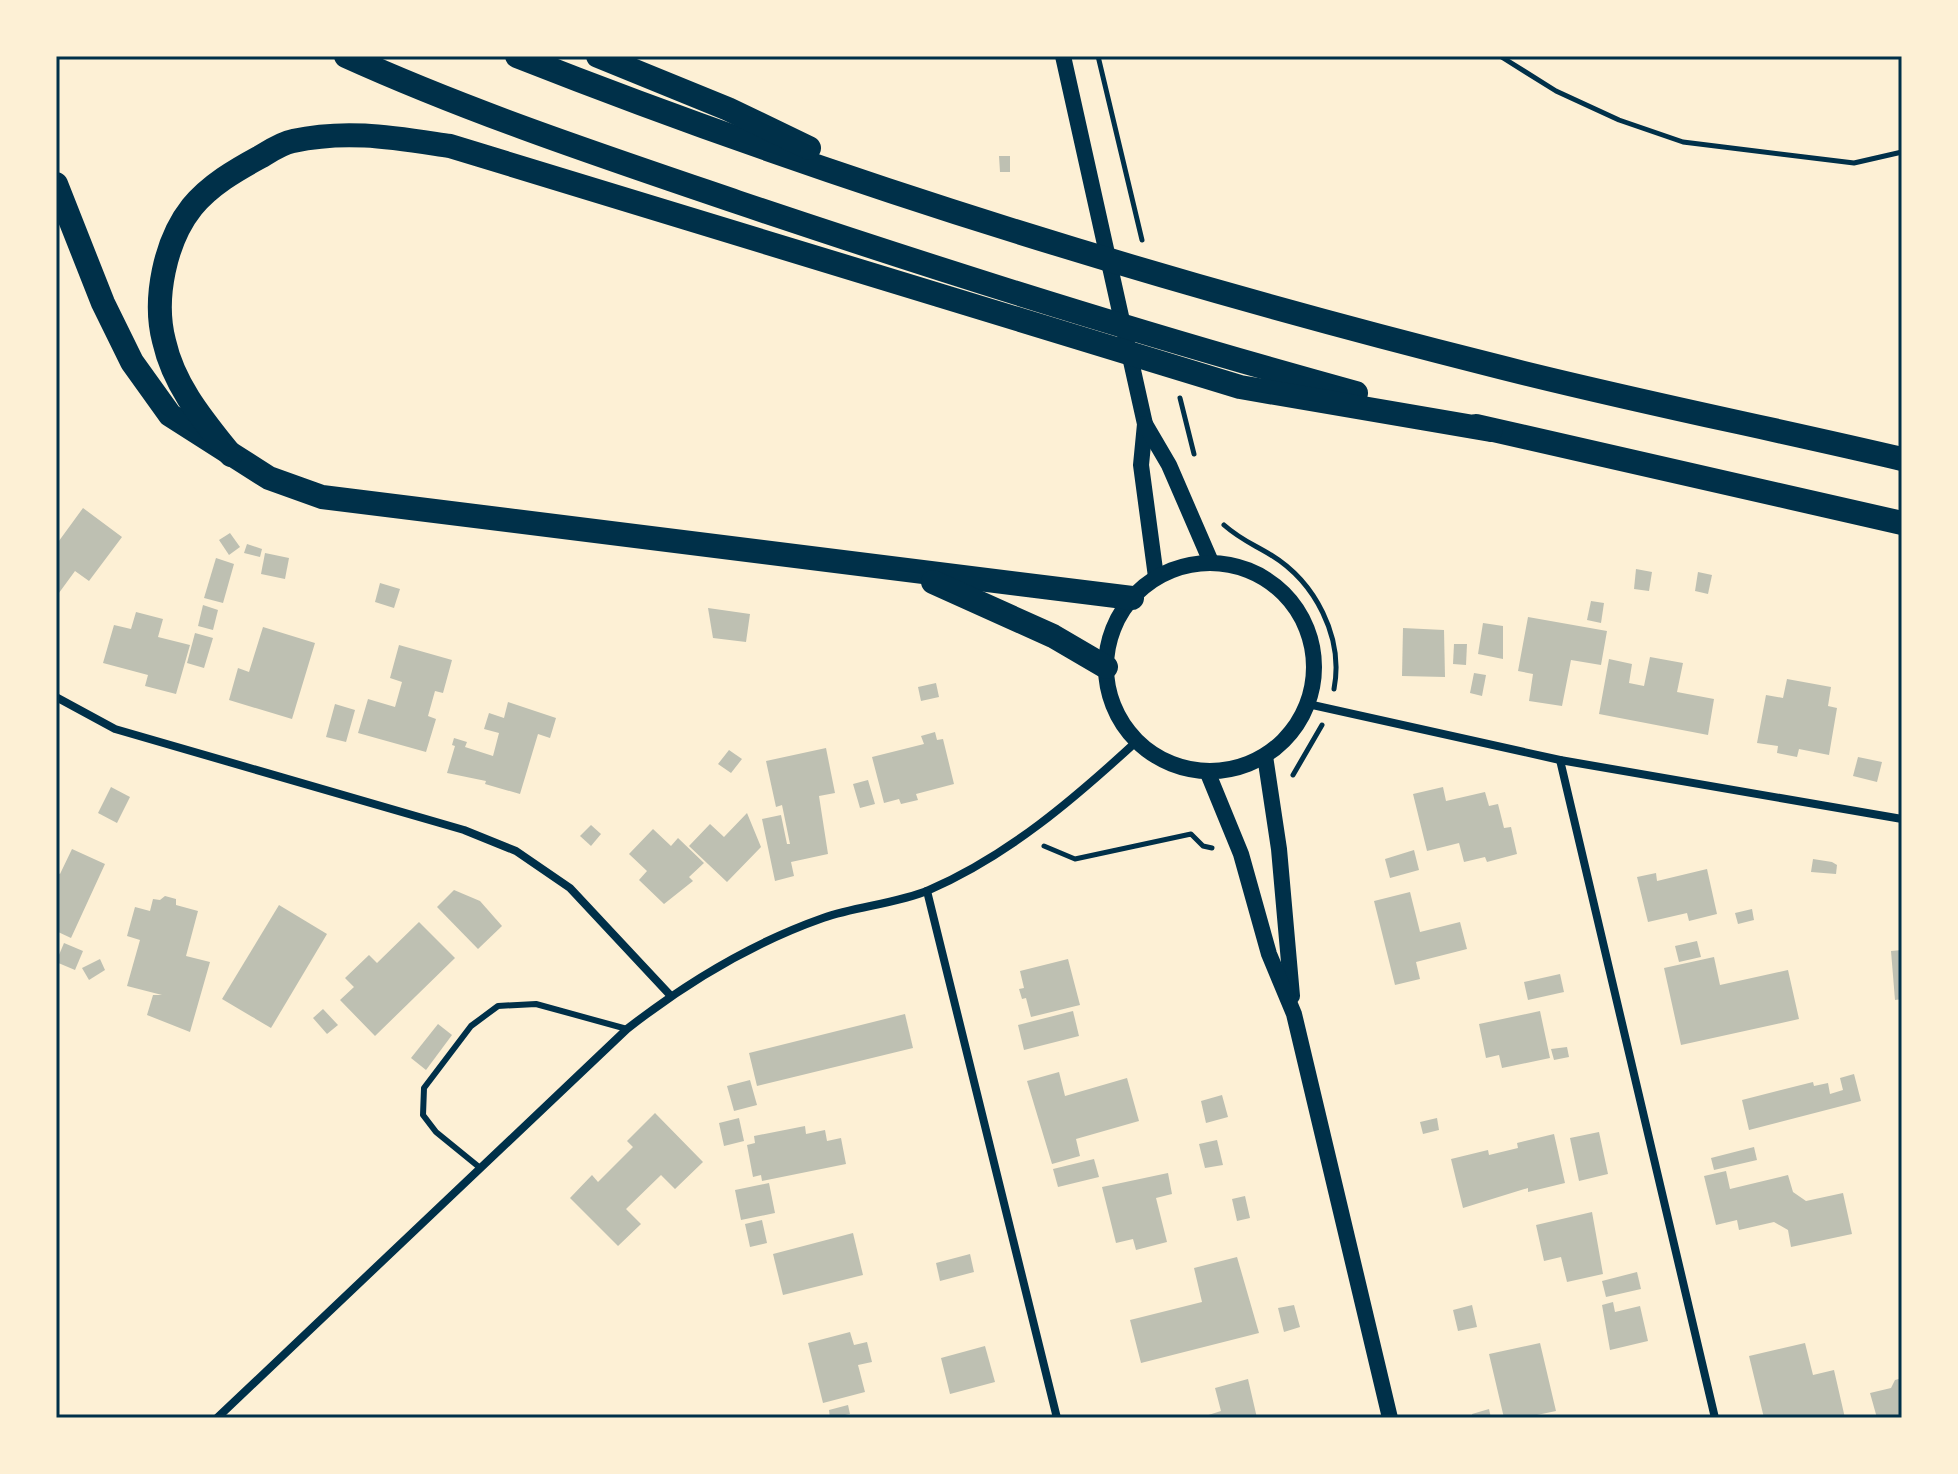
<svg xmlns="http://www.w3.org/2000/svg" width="1958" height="1474" font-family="Montserrat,sans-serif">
  <rect width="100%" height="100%" fill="#fdf0d5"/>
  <g fill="#bec0b2">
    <path d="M 999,156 L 1010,156 L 1010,172 L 1000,172 Z"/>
    <path d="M 83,508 L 122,537 L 89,581 L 75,571 L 56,597 L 56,545 Z"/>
    <path d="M 230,533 L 240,547 L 229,555 L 219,540 Z"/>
    <path d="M 247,544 L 262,549 L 260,557 L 244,553 Z"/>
    <path d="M 265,553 L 289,558 L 285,579 L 261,574 Z"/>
    <path d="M 216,558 L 234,564 L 223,603 L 204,598 Z"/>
    <path d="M 1636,569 L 1652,572 L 1649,591 L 1634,589 Z"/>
    <path d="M 1698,572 L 1712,575 L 1708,594 L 1695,591 Z"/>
    <path d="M 380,583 L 400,589 L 394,608 L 375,602 Z"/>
    <path d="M 1591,601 L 1604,603 L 1601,623 L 1587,620 Z"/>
    <path d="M 203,605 L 218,610 L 213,630 L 198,626 Z"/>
    <path d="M 708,608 L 750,614 L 746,642 L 713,638 Z"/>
    <path d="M 136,612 L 163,619 L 158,637 L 190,645 L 176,694 L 145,686 L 148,675 L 103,663 L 114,625 L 131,629 Z"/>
    <path d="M 1528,617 L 1607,631 L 1601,665 L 1571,660 L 1562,706 L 1529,701 L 1533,674 L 1518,671 Z"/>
    <path d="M 1483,623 L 1503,626 L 1503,659 L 1478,654 Z"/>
    <path d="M 263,627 L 315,643 L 292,719 L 229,700 L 238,668 L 249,672 Z"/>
    <path d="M 1403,628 L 1444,630 L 1445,677 L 1402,676 Z"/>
    <path d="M 195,633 L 213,638 L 204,668 L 187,663 Z"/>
    <path d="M 1454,644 L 1467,644 L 1466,665 L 1453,664 Z"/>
    <path d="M 399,645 L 452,660 L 443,693 L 435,691 L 428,716 L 436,719 L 426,752 L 358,733 L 368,699 L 395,707 L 402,682 L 390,678 Z"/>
    <path d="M 1650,657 L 1683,663 L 1677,692 L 1714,699 L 1708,735 L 1599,714 L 1609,659 L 1632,664 L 1629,683 L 1644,686 Z"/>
    <path d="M 1474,673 L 1486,675 L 1482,696 L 1470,693 Z"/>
    <path d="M 1787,679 L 1831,687 L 1828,706 L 1837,708 L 1829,755 L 1799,749 L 1797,757 L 1777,753 L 1778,746 L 1757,743 L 1766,695 L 1783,698 Z"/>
    <path d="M 936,683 L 939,697 L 921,701 L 918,687 Z"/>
    <path d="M 508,702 L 556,718 L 550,738 L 538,734 L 520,794 L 485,784 L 486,781 L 447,773 L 455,746 L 452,745 L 454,738 L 467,742 L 465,747 L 493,756 L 499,733 L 484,729 L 489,713 L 504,718 Z"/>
    <path d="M 335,704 L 355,710 L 346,742 L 326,737 Z"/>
    <path d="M 935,732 L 937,740 L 943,739 L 954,784 L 916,794 L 918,800 L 901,804 L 899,799 L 884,803 L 872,757 L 924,744 L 921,736 Z"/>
    <path d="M 826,748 L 835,793 L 819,796 L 828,854 L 791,862 L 794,876 L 775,881 L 762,819 L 781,815 L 787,844 L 790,844 L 782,805 L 776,807 L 766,761 Z"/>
    <path d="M 729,750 L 742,759 L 731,773 L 718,764 Z"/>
    <path d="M 1858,757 L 1882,762 L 1877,782 L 1853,776 Z"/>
    <path d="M 868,780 L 875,804 L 860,808 L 853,784 Z"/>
    <path d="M 111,787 L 130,797 L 117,823 L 98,813 Z"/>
    <path d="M 1443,787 L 1446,801 L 1485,792 L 1489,806 L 1498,804 L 1504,828 L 1511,827 L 1517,854 L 1487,862 L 1485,857 L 1464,862 L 1459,843 L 1427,851 L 1413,794 Z"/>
    <path d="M 747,813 L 761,847 L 727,882 L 689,846 L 710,824 L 724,837 Z"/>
    <path d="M 591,825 L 601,834 L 591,846 L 580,836 Z"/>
    <path d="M 653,829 L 671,846 L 678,838 L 704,863 L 689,877 L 693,881 L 664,904 L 639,880 L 647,871 L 629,854 Z"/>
    <path d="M 72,849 L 105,864 L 71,938 L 56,931 L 56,872 L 60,874 Z"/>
    <path d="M 1414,850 L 1419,870 L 1390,878 L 1385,859 Z"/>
    <path d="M 1813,859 L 1832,862 L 1837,865 L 1836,874 L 1811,872 Z"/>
    <path d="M 1707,869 L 1717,914 L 1689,921 L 1687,913 L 1648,922 L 1637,877 L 1656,873 L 1657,881 Z"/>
    <path d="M 454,890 L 480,901 L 502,926 L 478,949 L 437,907 Z"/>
    <path d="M 1410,892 L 1420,932 L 1460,922 L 1467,949 L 1416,962 L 1420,979 L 1395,985 L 1374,901 Z"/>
    <path d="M 165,896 L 176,899 L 176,905 L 198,911 L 186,956 L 210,962 L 190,1032 L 147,1015 L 153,995 L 162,995 L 127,986 L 140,940 L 127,936 L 135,907 L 150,911 L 153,899 L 160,900 Z"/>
    <path d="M 279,905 L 327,934 L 271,1028 L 222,999 Z"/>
    <path d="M 1752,909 L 1754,920 L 1738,924 L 1735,913 Z"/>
    <path d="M 419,922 L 455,958 L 375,1036 L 340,1000 L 354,987 L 345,978 L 369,955 L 377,963 Z"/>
    <path d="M 1697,941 L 1701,957 L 1679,962 L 1675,946 Z"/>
    <path d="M 64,943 L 83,951 L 75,970 L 56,962 Z"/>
    <path d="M 1902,950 L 1902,999 L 1895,1000 L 1891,951 Z"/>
    <path d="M 1714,957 L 1720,985 L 1788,970 L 1799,1019 L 1681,1045 L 1664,968 Z"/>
    <path d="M 100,959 L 105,970 L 89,980 L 82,968 Z"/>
    <path d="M 1068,959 L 1080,1005 L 1031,1017 L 1026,998 L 1022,999 L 1019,989 L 1024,988 L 1020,971 Z"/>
    <path d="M 1560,974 L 1564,992 L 1528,1000 L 1524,982 Z"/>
    <path d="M 323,1009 L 338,1025 L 327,1034 L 313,1018 Z"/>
    <path d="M 1073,1011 L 1079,1036 L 1024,1050 L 1018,1025 Z"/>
    <path d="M 1540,1011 L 1550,1058 L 1502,1068 L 1499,1055 L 1486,1058 L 1479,1024 Z"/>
    <path d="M 905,1014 L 913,1048 L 757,1086 L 749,1053 Z"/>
    <path d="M 438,1024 L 452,1035 L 426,1070 L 411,1058 Z"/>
    <path d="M 1567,1047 L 1569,1057 L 1554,1060 L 1551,1049 Z"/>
    <path d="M 1059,1072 L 1065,1096 L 1127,1078 L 1139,1121 L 1076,1139 L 1080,1156 L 1052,1164 L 1027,1081 Z"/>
    <path d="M 1854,1074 L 1861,1101 L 1749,1130 L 1742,1100 L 1813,1082 L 1814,1086 L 1828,1083 L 1830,1094 L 1843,1090 L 1840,1078 Z"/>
    <path d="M 750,1080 L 757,1105 L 734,1111 L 727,1086 Z"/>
    <path d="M 1222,1095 L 1228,1117 L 1206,1123 L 1201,1101 Z"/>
    <path d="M 655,1113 L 703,1162 L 675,1189 L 661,1175 L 626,1209 L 641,1224 L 618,1246 L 570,1198 L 592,1175 L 598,1182 L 633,1147 L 627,1141 Z"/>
    <path d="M 739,1118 L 744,1141 L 724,1146 L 719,1123 Z"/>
    <path d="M 1437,1118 L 1439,1130 L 1423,1134 L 1420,1122 Z"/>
    <path d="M 805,1126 L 806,1134 L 825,1130 L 827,1141 L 841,1138 L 846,1164 L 762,1181 L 761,1175 L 753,1177 L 747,1145 L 755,1143 L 754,1136 Z"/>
    <path d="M 1599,1132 L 1608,1174 L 1579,1181 L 1570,1138 Z"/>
    <path d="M 1554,1134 L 1565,1183 L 1528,1192 L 1528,1188 L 1463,1208 L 1451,1159 L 1488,1150 L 1489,1155 L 1518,1148 L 1517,1143 Z"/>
    <path d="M 1217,1140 L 1223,1165 L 1205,1168 L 1199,1144 Z"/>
    <path d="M 1754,1147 L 1757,1160 L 1714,1170 L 1711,1158 Z"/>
    <path d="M 1094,1159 L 1099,1177 L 1058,1187 L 1053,1169 Z"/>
    <path d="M 1726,1171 L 1730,1189 L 1788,1175 L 1793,1192 L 1806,1201 L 1843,1193 L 1852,1234 L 1791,1247 L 1788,1230 L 1774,1222 L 1739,1230 L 1737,1220 L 1716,1225 L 1704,1176 Z"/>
    <path d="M 1168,1173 L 1172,1194 L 1156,1198 L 1167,1242 L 1136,1250 L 1133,1239 L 1116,1243 L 1102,1187 Z"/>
    <path d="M 769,1183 L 775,1213 L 741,1220 L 735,1190 Z"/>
    <path d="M 1245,1196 L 1250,1218 L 1237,1221 L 1232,1199 Z"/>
    <path d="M 1592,1212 L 1603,1274 L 1567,1282 L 1561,1257 L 1544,1261 L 1536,1225 Z"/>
    <path d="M 762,1220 L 767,1243 L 750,1247 L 745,1224 Z"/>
    <path d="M 853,1233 L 863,1275 L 783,1295 L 773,1254 Z"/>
    <path d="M 970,1254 L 974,1272 L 940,1281 L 936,1263 Z"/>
    <path d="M 1237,1257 L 1259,1333 L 1141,1363 L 1130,1320 L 1202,1302 L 1194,1268 Z"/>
    <path d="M 1637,1272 L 1641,1289 L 1606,1297 L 1602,1281 Z"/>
    <path d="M 1613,1302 L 1615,1312 L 1640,1306 L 1648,1341 L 1610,1350 L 1602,1305 Z"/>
    <path d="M 1294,1305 L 1300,1327 L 1284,1332 L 1278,1308 Z"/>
    <path d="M 1472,1305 L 1477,1327 L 1458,1331 L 1453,1310 Z"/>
    <path d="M 850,1332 L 854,1345 L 867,1342 L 872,1362 L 858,1365 L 865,1392 L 823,1403 L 808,1343 Z"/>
    <path d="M 1540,1343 L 1556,1411 L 1537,1415 L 1538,1418 L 1504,1418 L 1489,1354 Z"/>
    <path d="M 1805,1343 L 1813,1375 L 1834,1370 L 1845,1418 L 1764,1418 L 1749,1356 Z"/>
    <path d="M 985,1346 L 995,1382 L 950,1394 L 941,1358 Z"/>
    <path d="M 1902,1378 L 1902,1418 L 1877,1418 L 1870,1393 L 1891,1388 L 1895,1380 Z"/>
    <path d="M 1248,1379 L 1257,1418 L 1199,1418 L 1221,1411 L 1215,1388 Z"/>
    <path d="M 848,1405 L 850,1414 L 830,1418 L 829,1410 Z"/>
    <path d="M 1489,1409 L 1491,1418 L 1473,1418 L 1472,1414 Z"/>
  </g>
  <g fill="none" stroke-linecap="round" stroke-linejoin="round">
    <g stroke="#003049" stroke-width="5">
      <path d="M 1098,56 L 1142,240"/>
      <path d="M 1500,56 L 1556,91 L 1619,120 L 1683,142 L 1854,163 L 1902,152"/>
      <path d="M 1180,398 L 1194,454"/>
      <path d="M 1224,525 C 1241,540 1253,544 1271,555 C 1315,582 1344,637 1334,689"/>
      <path d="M 1293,775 L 1322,725"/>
      <path d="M 1044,846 L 1075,859 L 1191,834 L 1203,846 L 1212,848"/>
    </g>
    <path stroke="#003049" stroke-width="6" d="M 479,1167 L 436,1132 L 423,1115 L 424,1088 L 471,1026 L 498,1006 L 536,1004 L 627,1029"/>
    <g stroke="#003049" stroke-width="8">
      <path d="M 56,697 L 115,729 L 464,830 L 516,851 L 570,888 L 670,995"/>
      <path d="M 1308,704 L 1560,760 L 1902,819"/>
      <path d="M 1560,760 L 1715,1418"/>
      <path d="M 927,891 L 1057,1418"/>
      <path d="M 217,1418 L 627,1029 C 686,983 752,943 823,918 C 857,906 896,904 929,890 C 1009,855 1074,799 1137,741"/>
    </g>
    <g stroke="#003049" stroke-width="16">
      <path d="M 1063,56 L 1145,424 L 1141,465 L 1156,577"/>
      <path d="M 1145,424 L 1169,465 L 1211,562"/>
      <circle cx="1210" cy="667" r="104"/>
      <path d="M 1265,756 L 1279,849 L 1292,996"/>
      <path d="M 1207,771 L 1241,854 L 1269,954 L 1294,1014 L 1390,1418"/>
    </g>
    <g stroke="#003049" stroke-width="24">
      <path d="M 346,56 C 472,113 605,157 737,202 C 942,271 1147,336 1356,393"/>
      <path d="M 517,56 C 834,181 1162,282 1492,365 C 1628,400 1766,427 1902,459"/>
      <path d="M 598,56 L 728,109 L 809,148"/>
      <path d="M 56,184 L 103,303 L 132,362 L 170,415 L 269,478 L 322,497 L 1132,598"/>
      <path d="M 1476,426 L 1902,523"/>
      <path d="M 231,455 C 203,420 174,386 164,341 C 153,299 165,241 192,207 C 210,185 236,170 260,157 C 270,151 282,143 293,141 C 348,129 395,138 450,146 L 1240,387 L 1491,430"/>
      <path d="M 933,582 L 1053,636 L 1106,667"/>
    </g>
  </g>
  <rect width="1958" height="1474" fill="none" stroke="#fdf0d5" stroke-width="116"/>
  <rect x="58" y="58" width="1842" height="1358" fill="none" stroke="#003049" stroke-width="3"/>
</svg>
